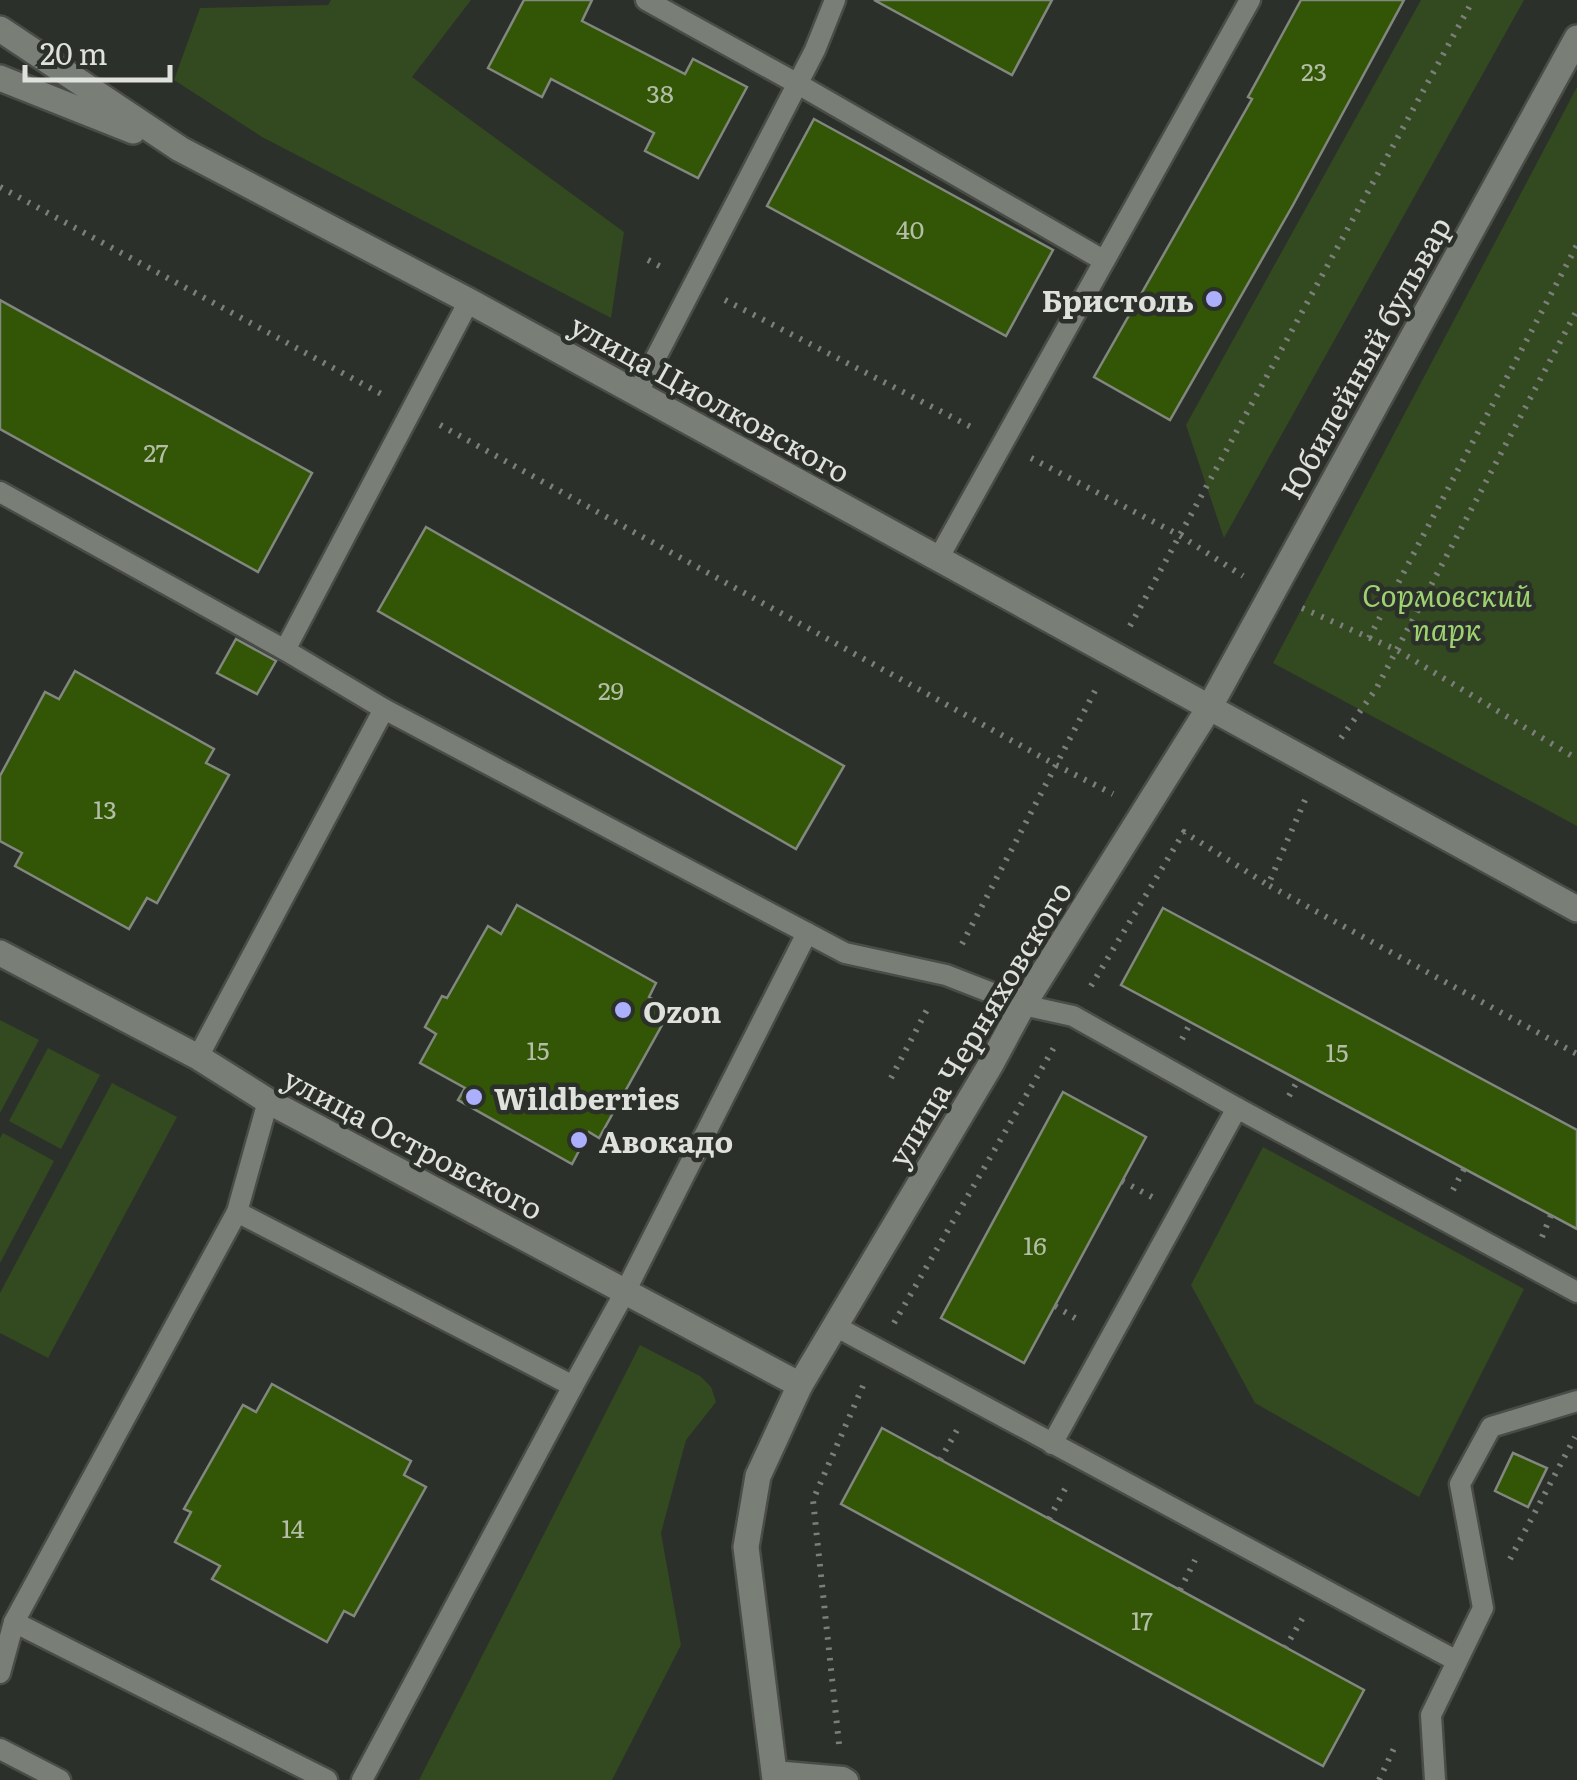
<svg xmlns="http://www.w3.org/2000/svg" width="1577" height="1780" font-family="Literata,serif">
  <rect width="100%" height="100%" fill="#2c302a"/>
  <g fill="#334920">
    <path d="M 331,0 L 471,0 L 412,77 L 624,232 L 611,318 L 262,137 L 174,80 L 200,8 L 328,5 Z"/>
    <path d="M 1421,0 L 1524,0 L 1224,538 L 1186,425 Z"/>
    <path d="M 1577,87 L 1577,826 L 1273,663 Z"/>
    <path d="M 0,1020 L 39,1040 L 0,1113 Z"/>
    <path d="M 48,1048 L 100,1075 L 61,1149 L 9,1121 Z"/>
    <path d="M 112,1083 L 177,1117 L 48,1358 L 0,1333 L 0,1293 Z"/>
    <path d="M 3,1133 L 54,1161 L 0,1263 L 0,1138 Z"/>
    <path d="M 1263,1147 L 1524,1289 L 1419,1497 L 1255,1403 L 1191,1285 Z"/>
    <path d="M 640,1345 L 700,1376 L 711,1387 L 716,1402 L 686,1440 L 661,1533 L 681,1645 L 612,1780 L 419,1780 Z"/>
  </g>
  <g fill="#325506" stroke="#82877f" stroke-width="2.5">
    <path d="M 524,0 L 592,0 L 582,21 L 685,74 L 693,59 L 747,87 L 698,178 L 645,151 L 654,133 L 551,79 L 542,97 L 488,68 Z"/>
    <path d="M 874,0 L 1052,0 L 1012,75 Z"/>
    <path d="M 1301,0 L 1404,0 L 1293,205 L 1170,420 L 1094,377 L 1252,99 L 1248,97 Z"/>
    <path d="M 814,119 L 1053,250 L 1006,336 L 767,206 Z"/>
    <path d="M 0,300 L 312,473 L 258,572 L 0,429 Z"/>
    <path d="M 426,527 L 844,766 L 796,849 L 378,611 Z"/>
    <path d="M 236,639 L 276,661 L 257,694 L 217,673 Z"/>
    <path d="M 75,671 L 214,749 L 206,763 L 229,775 L 157,903 L 147,898 L 129,929 L 15,866 L 22,853 L 0,841 L 0,776 L 45,692 L 59,699 Z"/>
    <path d="M 517,905 L 656,983 L 649,997 L 671,1009 L 599,1138 L 589,1132 L 572,1164 L 458,1100 L 465,1088 L 420,1063 L 436,1034 L 425,1027 L 442,996 L 447,998 L 488,926 L 501,934 Z"/>
    <path d="M 1163,908 L 1577,1130 L 1577,1229 L 1121,985 Z"/>
    <path d="M 1063,1092 L 1146,1137 L 1024,1363 L 941,1318 Z"/>
    <path d="M 272,1384 L 411,1461 L 404,1475 L 426,1487 L 354,1616 L 344,1611 L 327,1642 L 212,1579 L 220,1566 L 175,1542 L 191,1512 L 184,1509 L 243,1405 L 256,1412 Z"/>
    <path d="M 882,1428 L 1364,1690 L 1323,1766 L 841,1504 Z"/>
    <path d="M 1513,1453 L 1547,1468 L 1528,1507 L 1495,1491 Z"/>
  </g>
  <g fill="none" stroke-linecap="round" stroke-linejoin="round">
    <g stroke="#4a4c47" stroke-width="25">
      <g id="lane">
        <path d="M 646,0 L 798,84 L 1103,260"/>
        <path d="M 637,394 L 815,50 L 835,0"/>
        <path d="M 0,492 L 285,650 L 384,709 L 845,953 L 946,975 L 1023,1005 L 1073,1016 L 1237,1108 L 1577,1292"/>
        <path d="M 938,559 L 1250,0"/>
        <path d="M 285,650 L 469,301"/>
        <path d="M 198,1057 L 384,709"/>
        <path d="M 237,1212 L 573,1386 L 625,1292 L 807,933"/>
        <path d="M 835,1326 L 1457,1661"/>
        <path d="M 1052,1444 L 1237,1108"/>
        <path d="M 14,1622 L 327,1780"/>
        <path d="M 0,1673 L 14,1622 L 237,1212 L 268,1101"/>
        <path d="M 0,1749 L 60,1780"/>
        <path d="M 774,1771 L 843,1777 L 848,1780"/>
        <path d="M 362,1780 L 573,1386"/>
        <path d="M 1435,1780 L 1431,1715 L 1483,1608 L 1460,1484 L 1491,1427 L 1577,1401"/>
      </g>
    </g>
    <g stroke="#4a4c47" stroke-width="30">
      <path id="street" d="M 0,953 L 198,1057 L 268,1101 L 800,1385"/>
    </g>
    <g stroke="#4a4c47" stroke-width="30">
      <g id="secondary">
        <path d="M 0,29 L 180,149 L 469,301 L 1577,909"/>
        <path d="M 0,78 L 133,131"/>
        <path d="M 775,1780 L 746,1547 L 758,1476 L 800,1385 L 991,1064 L 1023,1005 L 1209,708 L 1577,38"/>
      </g>
    </g>
    <g stroke="#7b7e79" stroke-width="6" stroke-dasharray="2.5 8" stroke-linecap="butt">
      <path d="M 0,187 L 385,396"/>
      <path d="M 648,260 L 665,269"/>
      <path d="M 725,300 L 971,427"/>
      <path d="M 440,425 L 1056,765 L 1113,794"/>
      <path d="M 1031,458 L 1179,535 L 1243,576"/>
      <path d="M 1302,608 L 1397,650 L 1577,759"/>
      <path d="M 1130,626 L 1473,0"/>
      <path d="M 1369,638 L 1577,245"/>
      <path d="M 1341,738 L 1376,689 L 1577,310"/>
      <path d="M 1305,800 L 1268,885 L 1577,1054"/>
      <path d="M 962,944 L 1098,685"/>
      <path d="M 1091,986 L 1184,832 L 1268,885"/>
      <path d="M 1182,1039 L 1191,1022"/>
      <path d="M 891,1078 L 930,1004"/>
      <path d="M 1289,1096 L 1298,1080"/>
      <path d="M 1122,1181 L 1152,1197"/>
      <path d="M 1453,1190 L 1464,1169"/>
      <path d="M 1542,1237 L 1551,1215"/>
      <path d="M 1055,1306 L 1080,1321"/>
      <path d="M 894,1323 L 1056,1044"/>
      <path d="M 940,1460 L 957,1430"/>
      <path d="M 1049,1519 L 1065,1489"/>
      <path d="M 1510,1559 L 1575,1437"/>
      <path d="M 1180,1590 L 1195,1560"/>
      <path d="M 1285,1648 L 1305,1614"/>
      <path d="M 839,1744 L 813,1500 L 866,1379"/>
      <path d="M 1379,1780 L 1397,1742"/>
    </g>
    <use href="#lane" stroke="#797e76" stroke-width="20"/>
    <use href="#street" stroke="#797e76" stroke-width="25"/>
    <use href="#secondary" stroke="#797e76" stroke-width="25"/>
  </g>
  <g fill="#acaffb" stroke="#2c302a" stroke-width="4">
    <circle cx="1214" cy="299" r="10"/>
    <circle cx="623" cy="1010" r="10"/>
    <circle cx="474" cy="1097" r="10"/>
    <circle cx="579" cy="1140" r="10"/>
  </g>
  <g text-anchor="middle" dominant-baseline="central" stroke-width="9" stroke-linejoin="round" paint-order="stroke">
    <g font-size="25" fill="#b4bea7">
      <text x="1314" y="70">23</text>
      <text x="660" y="92">38</text>
      <text x="910" y="228">40</text>
      <text x="156" y="451">27</text>
      <text x="611" y="689">29</text>
      <text x="105" y="808">13</text>
      <text x="538" y="1049">15</text>
      <text x="1337" y="1051">15</text>
      <text x="1035" y="1244">16</text>
      <text x="293" y="1527">14</text>
      <text x="1142" y="1619">17</text>
    </g>
    <g font-size="30" font-weight="bold" fill="#dfe1dd" stroke="#2c302a" text-anchor="start">
      <text x="1194" y="299" text-anchor="end">Бристоль</text>
      <text x="643" y="1010">Ozon</text>
      <text x="494" y="1097">Wildberries</text>
      <text x="599" y="1140">Авокадо</text>
    </g>
    <g font-size="30" fill="#dfe1dd" stroke="#2c302a">
      <text transform="translate(1364 357) rotate(-61)">Юбилейный бульвар</text>
      <text transform="translate(711 397) rotate(29)">улица Циолковского</text>
      <text transform="translate(978 1023) rotate(-59)">улица Черняховского</text>
      <text transform="translate(414 1142) rotate(28)">улица Островского</text>
    </g>
    <g font-size="30" font-style="italic" fill="#9ed271" stroke="#2c302a">
      <text x="1447" y="594">Сормовский<tspan x="1447" dy="34">парк</tspan></text>
    </g>
  </g>
  <path d="M25 65v15h145v-15" fill="none" stroke="#dfe1dd" stroke-width="5"/>
  <text x="40" y="65" font-size="30" fill="#dfe1dd" stroke="#2c302a" stroke-width="8" paint-order="stroke">20 m</text>
</svg>
